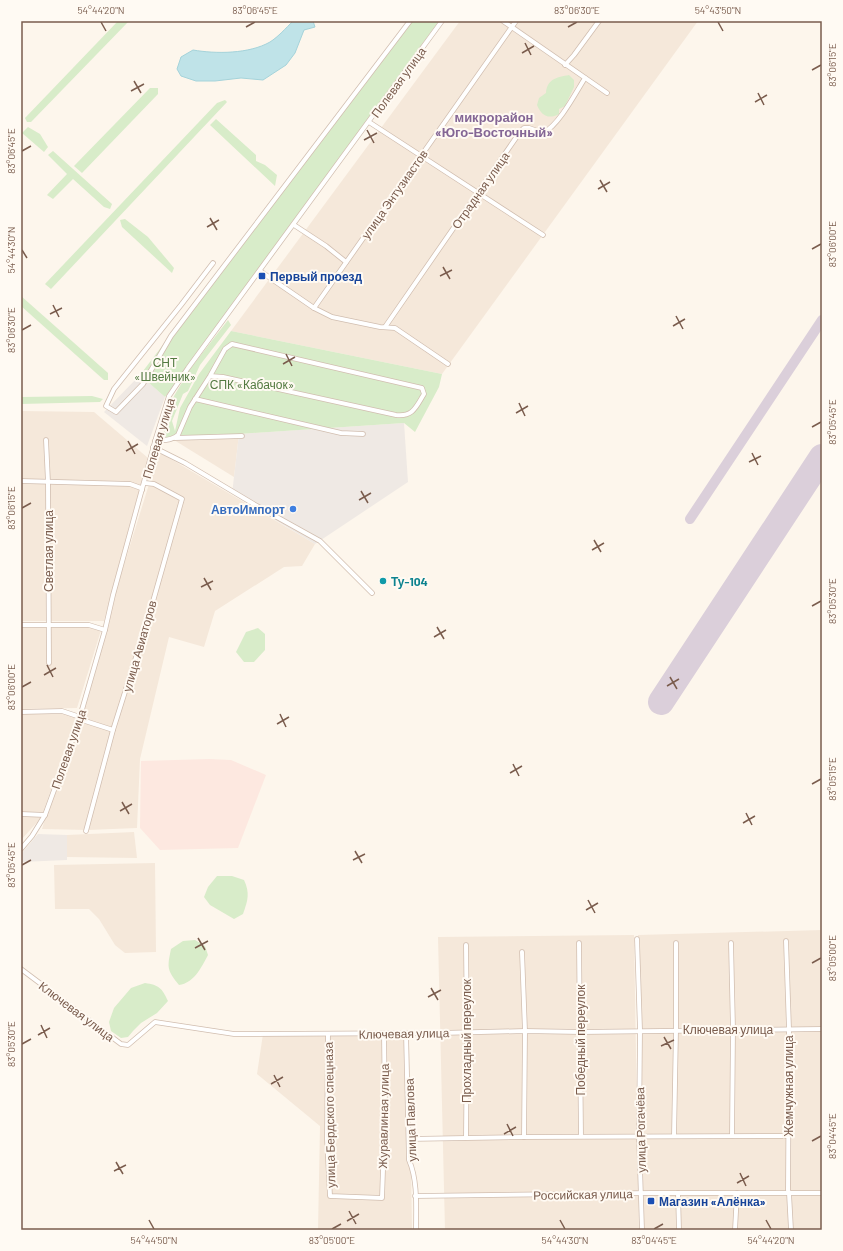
<svg xmlns="http://www.w3.org/2000/svg" width="843" height="1251" font-family="Barlow,sans-serif">
  <rect width="100%" height="100%" fill="#fdf6ec"/>
  <g fill="#f5e8da">
    <path d="M 460,21 L 698,21 L 442,374 L 231,331 Z"/>
    <path d="M 21,411 L 94,412 L 148,458 L 104,621 L 21,621 Z"/>
    <path d="M 239,434 L 234,477 L 174,440 Z"/>
    <path d="M 159,452 L 315,544 L 302,566 L 284,567 L 215,611 L 204,647 L 169,637 L 140,759 L 137,828 L 88,830 L 42,829 L 74,725 L 41,818 L 21,840 L 21,714 L 78,713 Z"/>
    <path d="M 102,627 L 77,708 L 21,709 L 21,628 Z"/>
    <path d="M 134,832 L 137,858 L 67,857 L 67,835 Z"/>
    <path d="M 155,863 L 156,952 L 125,953 L 115,945 L 99,919 L 89,909 L 55,909 L 54,865 Z"/>
    <path d="M 822,930 L 822,1230 L 644,1230 L 638,935 Z"/>
    <path d="M 634,935 L 639,1230 L 445,1230 L 438,937 Z"/>
    <path d="M 263,1034 L 409,1035 L 412,1230 L 318,1230 L 320,1126 L 257,1074 Z"/>
  </g>
  <path fill="#fde8e0" d="M 209,759 L 231,760 L 266,775 L 238,848 L 160,850 L 140,828 L 141,761 Z"/>
  <g fill="#efe9e4">
    <path d="M 140,375 L 165,397 L 147,446 L 104,412 Z"/>
    <path d="M 404,423 L 408,482 L 315,544 L 232,494 L 239,434 Z"/>
    <path d="M 38,834 L 67,835 L 67,860 L 21,862 L 21,854 Z"/>
  </g>
  <g fill="#d8ecc9">
    <path d="M 118,21 L 129,21 L 31,122 L 27,122 L 25,118 Z"/>
    <path d="M 410,21 L 439,21 L 165,397 L 140,375 Z"/>
    <path d="M 569,75 L 574,80 L 574,87 L 565,106 L 559,109 L 559,114 C 548,120 541,115 537,105 L 539,98 L 546,93 C 547,79 557,77 569,75 Z"/>
    <path d="M 150,88 L 158,88 L 158,94 L 82,173 L 74,166 Z"/>
    <path d="M 225,100 L 227,102 L 51,289 L 45,284 L 217,103 Z"/>
    <path d="M 216,119 L 256,155 L 256,161 L 265,165 L 277,175 L 275,186 L 210,125 Z"/>
    <path d="M 28,127 L 40,134 L 48,147 L 44,152 L 22,133 Z"/>
    <path d="M 53,151 L 112,204 L 110,209 L 104,207 L 73,179 L 53,199 L 47,195 L 67,174 L 48,155 Z"/>
    <path d="M 125,219 L 148,237 L 174,268 L 172,273 L 122,227 L 120,220 Z"/>
    <path d="M 21,296 L 108,373 L 108,380 L 104,380 L 21,306 Z"/>
    <path d="M 228,320 L 231,325 L 200,365 L 188,391 L 183,394 L 172,421 L 175,431 L 180,408 L 199,374 L 231,331 L 442,374 L 439,387 L 415,432 L 404,423 L 239,434 L 174,440 L 174,435 L 171,438 L 163,437 L 174,396 L 190,369 Z"/>
    <path d="M 92,396 L 103,399 L 100,402 L 21,404 L 21,397 Z"/>
    <path d="M 258,628 L 265,634 L 265,650 L 254,662 L 244,662 L 236,652 L 246,632 Z"/>
    <path d="M 217,876 L 232,876 L 244,880 C 250,893 248,900 243,914 L 234,919 L 210,905 L 204,897 L 208,887 Z"/>
    <path d="M 195,940 L 205,946 L 208,955 C 201,968 194,983 179,985 C 167,970 167,968 171,949 L 183,941 Z"/>
    <path d="M 145,983 C 159,985 162,988 168,1001 L 157,1013 L 141,1023 L 133,1031 L 128,1037 L 121,1038 L 111,1031 L 109,1022 L 114,1008 L 131,988 Z"/>
  </g>
  <path fill="#bfe3e8" stroke="#a5d3da" d="M 293,21 L 313,21 L 315,27 L 304,30 L 295,53 L 286,65 L 263,80 L 241,78 L 215,81 L 196,81 L 181,76 L 177,69 L 181,57 L 193,50 C 216,54 249,54 270,42 C 278,37 286,28 293,21 Z"/>
  <g fill="none" stroke-linecap="round" stroke-linejoin="round">
    <path stroke="#dbcfda" stroke-width="10" d="M 690,519 L 822,320"/>
    <path stroke="#dbcfda" stroke-width="26" d="M 661,702 L 822,457"/>
    <g stroke="#d1beb0" stroke-width="5.5">
      <g id="minor">
        <path d="M 503,21 L 607,93"/>
        <path d="M 565,65 L 574,55 L 599,21"/>
        <path d="M 369,122 L 543,235"/>
        <path d="M 294,225 L 326,246 L 346,262"/>
        <path d="M 213,263 L 181,305 L 114,389 L 106,406 L 116,412 L 143,384 L 171,336 L 410,21"/>
        <path d="M 260,271 L 314,308 L 332,317 L 380,327 L 395,328 L 448,364"/>
        <path d="M 314,308 L 516,21"/>
        <path d="M 385,327 L 520,132 L 524,128 L 529,128 L 543,133 C 559,125 575,94 585,78"/>
        <path d="M 195,399 L 341,433 L 363,434"/>
        <path d="M 175,438 L 242,436"/>
        <path d="M 46,440 L 48,482 L 49,663"/>
        <path d="M 155,441 C 163,440 172,441 178,435 L 190,407 L 210,376 L 225,349 L 232,344 L 422,388 L 424,394 C 416,407 413,417 396,415 L 223,377 L 210,376"/>
        <path d="M 153,447 L 185,463 L 257,506 L 320,541 L 372,593"/>
        <path d="M 21,481 L 130,484 L 141,488 L 142,490"/>
        <path d="M 21,625 L 89,625 L 105,630"/>
        <path d="M 21,712 L 62,711 L 80,717"/>
        <path d="M 79,719 L 113,730"/>
        <path d="M 21,814 L 45,815"/>
        <path d="M 86,831 L 113,730 L 148,619 L 182,499 L 154,484 L 145,483"/>
        <path d="M 21,849 L 32,836 L 45,815 L 77,727 L 105,630 L 113,595 L 156,438 L 169,396 L 188,368 L 442,21"/>
        <path d="M 637,939 L 640,1030 L 639,1136 L 642,1230"/>
        <path d="M 786,941 L 789,1029 L 788,1190 L 789,1193 L 791,1230"/>
        <path d="M 579,943 L 581,1136"/>
        <path d="M 731,943 L 733,1029 L 732,1136"/>
        <path d="M 466,945 L 467,1032 L 466,1137"/>
        <path d="M 522,952 L 525,1031 L 524,1137"/>
        <path d="M 21,969 L 121,1044 L 128,1045 L 155,1022 L 234,1034 L 441,1033 L 525,1031 L 581,1032 L 822,1029"/>
        <path d="M 406,1033 L 409,1160 C 418,1181 416,1207 416,1230"/>
        <path d="M 328,1034 L 327,1139 L 330,1196 L 382,1198 L 385,1112 L 384,1034"/>
        <path d="M 674,1136 L 676,1030 L 676,943"/>
        <path d="M 409,1139 L 524,1137 L 788,1136"/>
        <path d="M 678,1193 L 679,1230"/>
        <path d="M 415,1196 L 651,1193 L 822,1193"/>
        <path d="M 735,1230 L 737,1193"/>
      </g>
    </g>
    <use href="#minor" stroke="#fff" stroke-width="4"/>
  </g>
  <path fill="none" stroke="#7a5c4d" stroke-width="1.5" d="M 101,22 L 106,31M 718,22 L 723,31M 246,27 L 255,22M 568,27 L 577,22M 525,43 L 531,55M 522,53 L 534,46M 812,70 L 821,65M 134,81 L 141,93M 131,91 L 144,84M 758,93 L 764,105M 755,102 L 767,95M 367,130 L 374,143M 364,140 L 377,133M 22,151 L 31,146M 600,180 L 607,192M 598,189 L 610,182M 210,218 L 217,230M 207,227 L 219,220M 812,249 L 821,244M 22,250 L 27,258M 443,267 L 450,279M 440,276 L 452,270M 53,305 L 59,317M 50,314 L 62,308M 676,316 L 683,329M 673,326 L 685,319M 22,330 L 31,325M 286,354 L 292,366M 283,364 L 295,357M 519,403 L 525,416M 516,413 L 528,406M 812,427 L 821,422M 128,441 L 135,454M 126,451 L 138,444M 752,453 L 758,465M 749,462 L 761,456M 361,491 L 368,503M 359,500 L 371,493M 22,508 L 31,503M 594,540 L 601,552M 592,550 L 604,543M 204,578 L 211,590M 201,587 L 213,581M 812,606 L 821,601M 437,627 L 444,639M 434,637 L 446,630M 47,665 L 53,677M 44,675 L 56,668M 670,677 L 677,689M 667,686 L 679,679M 22,687 L 31,682M 280,714 L 286,727M 277,724 L 289,717M 513,764 L 519,776M 510,773 L 522,766M 812,784 L 821,779M 122,802 L 129,814M 120,811 L 132,804M 746,813 L 752,825M 743,823 L 755,816M 355,851 L 362,863M 353,860 L 365,854M 22,865 L 31,860M 588,900 L 595,913M 586,910 L 598,903M 198,938 L 205,950M 195,948 L 208,941M 812,963 L 821,958M 431,988 L 438,1000M 428,997 L 441,990M 41,1025 L 47,1038M 38,1035 L 50,1028M 664,1037 L 671,1049M 22,1044 L 31,1039M 661,1046 L 674,1040M 274,1075 L 280,1087M 271,1084 L 283,1077M 507,1124 L 513,1136M 504,1134 L 516,1127M 812,1141 L 821,1136M 116,1162 L 123,1174M 114,1171 L 126,1165M 740,1173 L 746,1186M 737,1183 L 749,1176M 349,1211 L 356,1224M 149,1220 L 154,1229M 560,1220 L 565,1229M 766,1220 L 771,1229M 347,1221 L 359,1214M 332,1229 L 341,1224M 654,1229 L 663,1224"/>
  <g fill="#1a4fb4" stroke="#fffaf3" stroke-width="1.5">
    <rect x="258" y="272" width="8" height="8" rx="2"/>
    <rect x="647" y="1197" width="8" height="8" rx="2"/>
  </g>
  <circle fill="#3f7fe0" stroke="#fffaf3" stroke-width="1.5" cx="293" cy="509" r="4"/>
  <circle fill="#0f9aa8" stroke="#fffaf3" stroke-width="1.5" cx="383" cy="581" r="4"/>
  <g text-anchor="middle" dominant-baseline="central" stroke-width="4" stroke-linejoin="round" paint-order="stroke">
    <g font-size="12" fill="#7a5c4d" stroke="#fffaf3">
      <text transform="translate(398 82) rotate(-54)">Полевая улица</text>
      <text transform="translate(480 190) rotate(-55)">Отрадная улица</text>
      <text transform="translate(394 194) rotate(-55)">улица Энтузиастов</text>
      <text transform="translate(158 438) rotate(-73)">Полевая улица</text>
      <text transform="translate(48 551) rotate(-90)">Светлая улица</text>
      <text transform="translate(139 646) rotate(-74)">улица Авиаторов</text>
      <text transform="translate(68 749) rotate(-71)">Полевая улица</text>
      <text transform="translate(77 1011) rotate(37)">Ключевая улица</text>
      <text x="728" y="1029">Ключевая улица</text>
      <text transform="translate(404 1033) rotate(-1)">Ключевая улица</text>
      <text transform="translate(580 1040) rotate(-90)">Победный переулок</text>
      <text transform="translate(466 1041) rotate(-90)">Прохладный переулок</text>
      <text transform="translate(788 1086) rotate(-90)">Жемчужная улица</text>
      <text transform="translate(329 1115) rotate(-91)">улица Бердского спецназа</text>
      <text transform="translate(383 1116) rotate(-89)">Журавлиная улица</text>
      <text transform="translate(410 1120) rotate(-92)">улица Павлова</text>
      <text transform="translate(640 1130) rotate(-91)">улица Рогачёва</text>
      <text transform="translate(583 1194) rotate(-1)">Российская улица</text>
    </g>
    <g font-size="12" font-weight="bold" fill="#164399" stroke="#fffaf3" text-anchor="start">
      <text x="270" y="276">Первый проезд</text>
      <text x="659" y="1201">Магазин «Алёнка»</text>
    </g>
    <g font-size="12" fill="#537a41" stroke="#fffaf3">
      <text x="165" y="362">СНТ<tspan x="165" dy="14">«Швейник»</tspan></text>
      <text x="252" y="384">СПК «Кабачок»</text>
    </g>
    <g font-size="12" font-weight="bold" fill="#366cbe" stroke="#fffaf3" text-anchor="end">
      <text x="285" y="509">АвтоИмпорт</text>
    </g>
    <g font-size="12" font-weight="bold" fill="#0d838f" stroke="#fffaf3" text-anchor="start">
      <text x="391" y="581">Ту-104</text>
    </g>
    <g font-size="13" font-weight="bold" fill="#846695" stroke="#fffaf3">
      <text x="494" y="117">микрорайон<tspan x="494" dy="15">«Юго-Восточный»</tspan></text>
    </g>
  </g>
  <rect width="843" height="1251" fill="none" stroke="#fffaf3" stroke-width="44"/>
  <rect x="22" y="22" width="799" height="1207" fill="none" stroke="#7a5c4d" stroke-width="1.5"/>
  <g font-size="10" text-anchor="middle" fill="#7a5c4d">
    <text x="101" y="14">54°44'20"N</text>
    <text x="255" y="14">83°06'45"E</text>
    <text x="577" y="14">83°06'30"E</text>
    <text x="718" y="14">54°43'50"N</text>
    <text transform="translate(832 65) rotate(-90)" y="4">83°06'15"E</text>
    <text transform="translate(11 151) rotate(-90)" y="4">83°06'45"E</text>
    <text transform="translate(832 244) rotate(-90)" y="4">83°06'00"E</text>
    <text transform="translate(11 250) rotate(-90)" y="4">54°44'30"N</text>
    <text transform="translate(11 330) rotate(-90)" y="4">83°06'30"E</text>
    <text transform="translate(832 422) rotate(-90)" y="4">83°05'45"E</text>
    <text transform="translate(11 508) rotate(-90)" y="4">83°06'15"E</text>
    <text transform="translate(832 601) rotate(-90)" y="4">83°05'30"E</text>
    <text transform="translate(11 687) rotate(-90)" y="4">83°06'00"E</text>
    <text transform="translate(832 779) rotate(-90)" y="4">83°05'15"E</text>
    <text transform="translate(11 865) rotate(-90)" y="4">83°05'45"E</text>
    <text transform="translate(832 958) rotate(-90)" y="4">83°05'00"E</text>
    <text transform="translate(11 1044) rotate(-90)" y="4">83°05'30"E</text>
    <text transform="translate(832 1136) rotate(-90)" y="4">83°04'45"E</text>
    <text x="154" y="1244">54°44'50"N</text>
    <text x="332" y="1244">83°05'00"E</text>
    <text x="565" y="1244">54°44'30"N</text>
    <text x="654" y="1244">83°04'45"E</text>
    <text x="771" y="1244">54°44'20"N</text>
  </g>
</svg>
